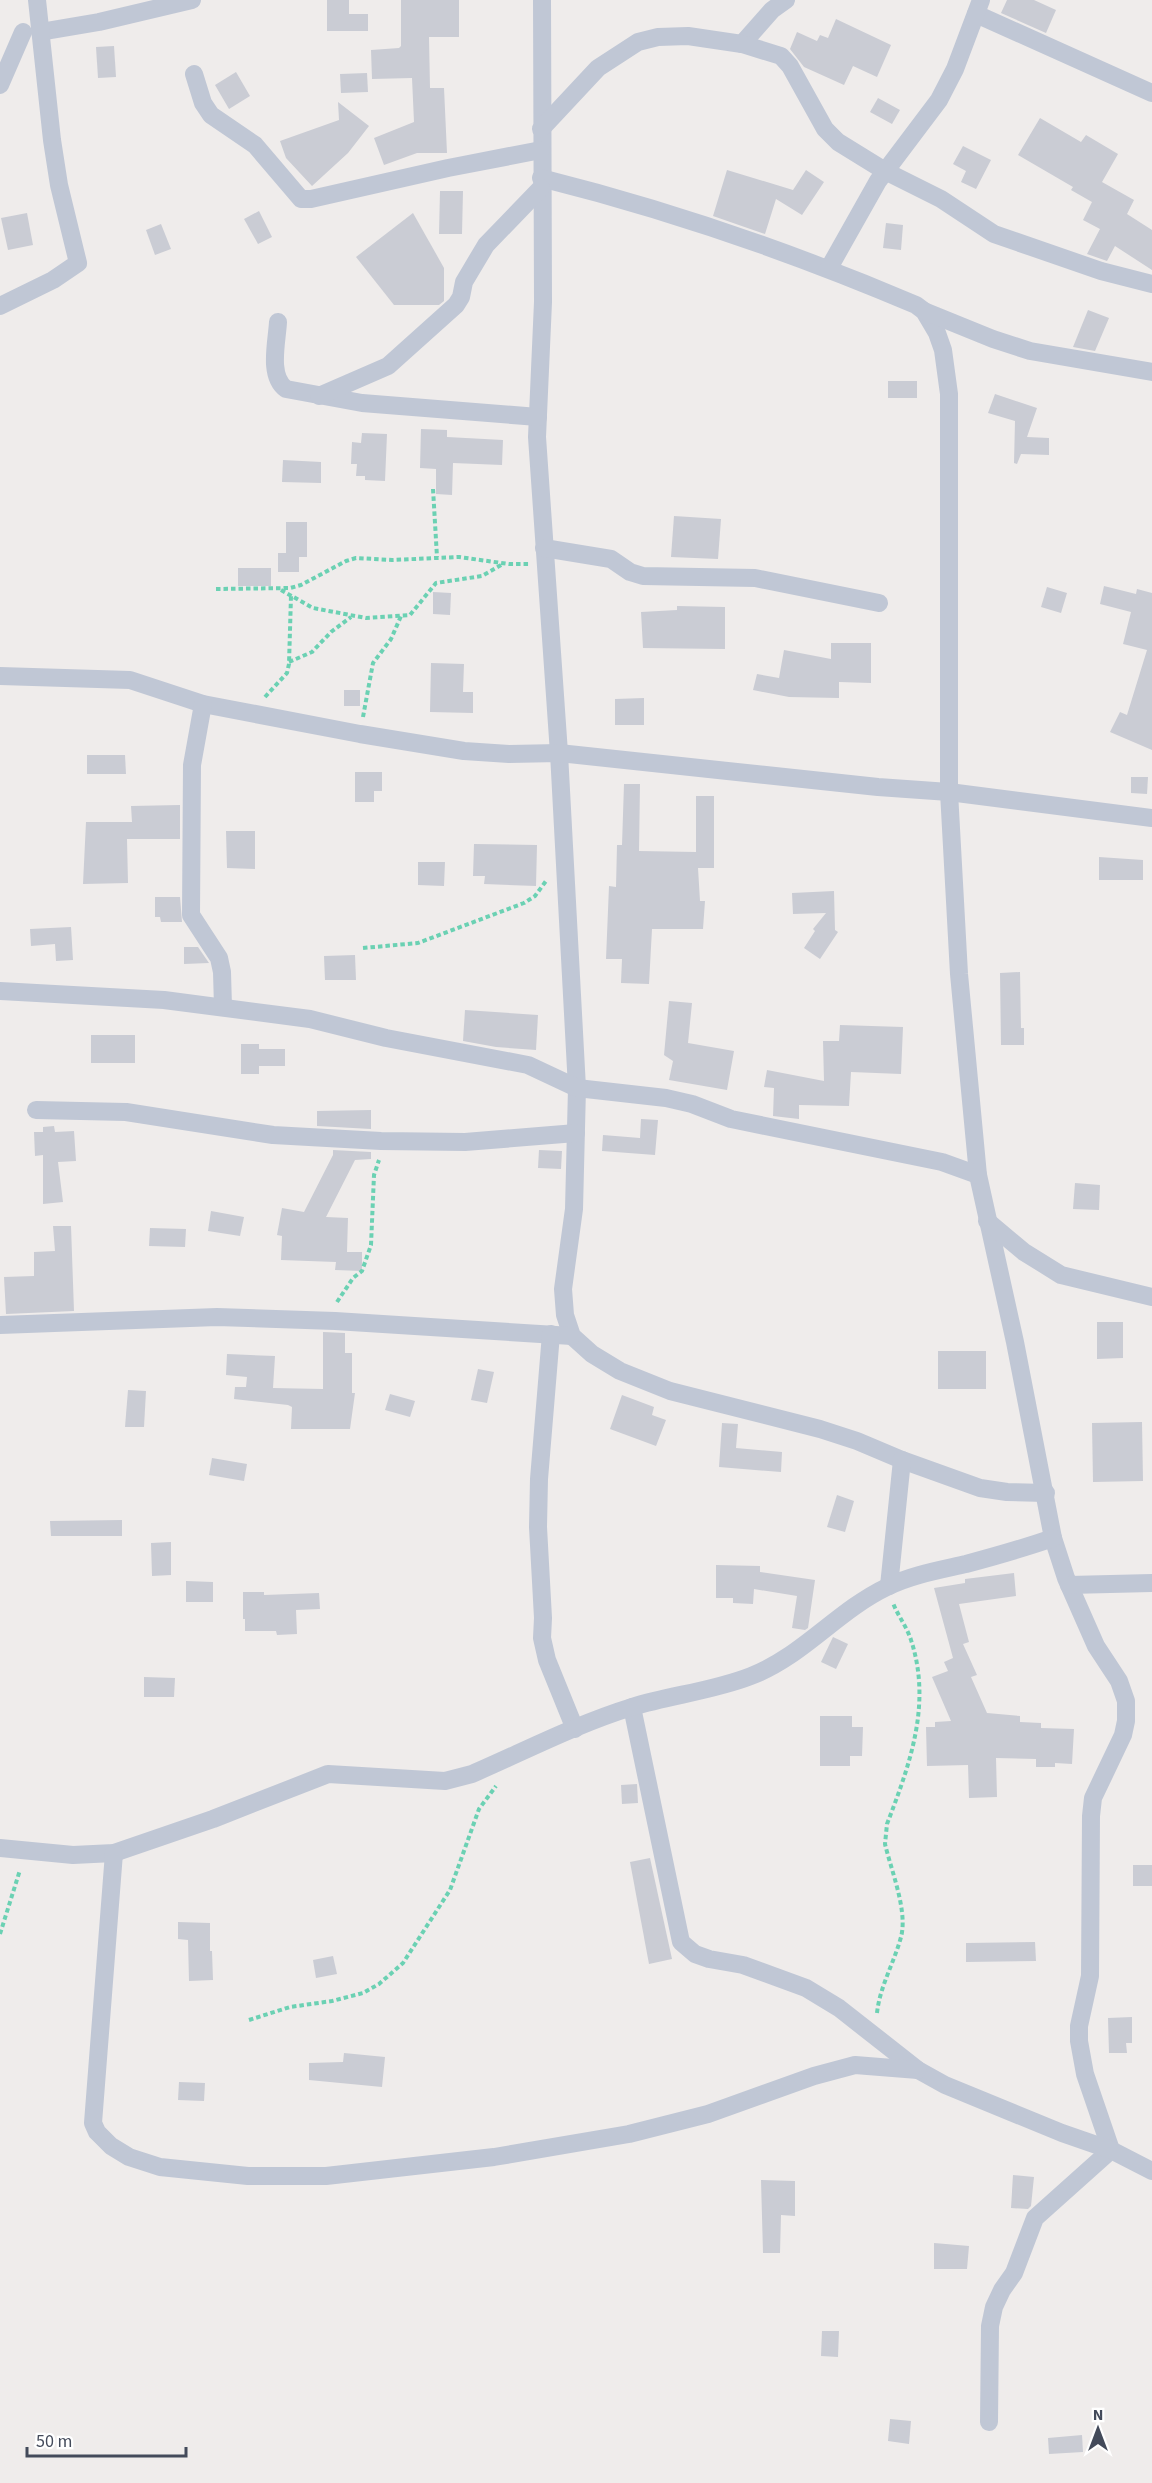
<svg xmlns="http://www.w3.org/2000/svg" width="1152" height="2483" font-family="'Source Sans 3',sans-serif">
  <rect width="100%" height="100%" fill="#efeceb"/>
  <g fill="#caccd4">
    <path d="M 327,0 L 349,0 L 349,14 L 368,14 L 368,31 L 327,31 Z"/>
    <path d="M 401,0 L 459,0 L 459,37 L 429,37 L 430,88 L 444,88 L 447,153 L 417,153 L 384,165 L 374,138 L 414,122 L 412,78 L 372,79 L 371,50 L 399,48 L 401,46 Z"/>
    <path d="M 1007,0 L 1034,0 L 1056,10 L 1046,33 L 1001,13 Z"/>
    <path d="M 836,19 L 891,45 L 877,77 L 853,66 L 844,85 L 804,67 L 790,49 L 797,32 L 817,41 L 820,35 L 828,38 Z"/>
    <path d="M 114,46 L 116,77 L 98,78 L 96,47 Z"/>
    <path d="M 236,72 L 250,96 L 229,109 L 215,85 Z"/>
    <path d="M 367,73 L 368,92 L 341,93 L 340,74 Z"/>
    <path d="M 878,98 L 900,110 L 892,124 L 870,112 Z"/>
    <path d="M 338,102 L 369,126 L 348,153 L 312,186 L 286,158 L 280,141 L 339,120 Z"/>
    <path d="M 1040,118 L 1081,142 L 1086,135 L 1118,154 L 1102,182 L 1134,200 L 1127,214 L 1152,230 L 1152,270 L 1115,246 L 1107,261 L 1087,254 L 1100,229 L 1083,220 L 1092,202 L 1071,190 L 1073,187 L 1018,155 Z"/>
    <path d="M 963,146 L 991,160 L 976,189 L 961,182 L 966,171 L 953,164 Z"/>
    <path d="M 727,170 L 793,190 L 806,170 L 824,182 L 802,215 L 776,199 L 765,234 L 713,216 Z"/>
    <path d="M 440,191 L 463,191 L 462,234 L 439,234 Z"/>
    <path d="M 259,211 L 272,237 L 258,244 L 244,219 Z"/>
    <path d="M 27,213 L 33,245 L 8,250 L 1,218 Z"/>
    <path d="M 413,213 L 444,268 L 444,301 L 439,305 L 394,305 L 356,257 Z"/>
    <path d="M 886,223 L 903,225 L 901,250 L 883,248 Z"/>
    <path d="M 161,224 L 171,249 L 155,255 L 146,230 Z"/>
    <path d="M 1088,310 L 1109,318 L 1095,351 L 1073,347 Z"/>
    <rect x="888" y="381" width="29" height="17"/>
    <path d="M 995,394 L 1037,408 L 1027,437 L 1049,438 L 1049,455 L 1021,454 L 1017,464 L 1014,463 L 1015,421 L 988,413 Z"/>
    <path d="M 421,429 L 447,430 L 447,437 L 503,440 L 502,465 L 453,463 L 452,495 L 436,494 L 436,469 L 420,468 Z"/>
    <path d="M 362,433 L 387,434 L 385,481 L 365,480 L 365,476 L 356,476 L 357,464 L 351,464 L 352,442 L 361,443 Z"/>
    <path d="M 283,460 L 321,462 L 321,483 L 282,482 Z"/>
    <path d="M 674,516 L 721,519 L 718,559 L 671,557 Z"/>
    <path d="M 286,522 L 307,522 L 307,557 L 299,557 L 299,572 L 278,572 L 278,553 L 286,553 Z"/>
    <rect x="238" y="568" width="33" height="18"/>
    <path d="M 1104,586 L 1136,594 L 1137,589 L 1152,593 L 1152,750 L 1110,732 L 1120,712 L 1127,715 L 1147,650 L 1123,644 L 1131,612 L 1100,604 Z"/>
    <path d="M 1047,587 L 1067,593 L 1061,613 L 1041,607 Z"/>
    <path d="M 433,592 L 451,593 L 450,615 L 433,614 Z"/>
    <path d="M 677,606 L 725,607 L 725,649 L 643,648 L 641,612 L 677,610 Z"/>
    <path d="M 831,643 L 871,643 L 871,683 L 839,682 L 839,698 L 789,697 L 753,690 L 757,674 L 779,678 L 784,650 L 831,659 Z"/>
    <path d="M 431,663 L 464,664 L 463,692 L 473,692 L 473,713 L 430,712 Z"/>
    <rect x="344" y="690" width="16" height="16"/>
    <path d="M 644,698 L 644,725 L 615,725 L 615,699 Z"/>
    <path d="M 87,755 L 125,755 L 126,774 L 87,774 Z"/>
    <path d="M 355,772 L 382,772 L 382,791 L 374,791 L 374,802 L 355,802 Z"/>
    <path d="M 1131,777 L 1148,777 L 1147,794 L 1131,793 Z"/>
    <path d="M 624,784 L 640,784 L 639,851 L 696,852 L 696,796 L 714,796 L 714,868 L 698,868 L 700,901 L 705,901 L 703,929 L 652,929 L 649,984 L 621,983 L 622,959 L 606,959 L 609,886 L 616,887 L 617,845 L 622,845 Z"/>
    <path d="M 180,805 L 180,839 L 127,839 L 128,883 L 83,884 L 86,822 L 132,822 L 131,806 Z"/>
    <path d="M 226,831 L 255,831 L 255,869 L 227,868 Z"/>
    <path d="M 474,844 L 537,845 L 536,886 L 484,884 L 485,876 L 473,876 Z"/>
    <path d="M 1099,857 L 1143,860 L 1143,880 L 1099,880 Z"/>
    <path d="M 418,862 L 445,862 L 444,886 L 418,885 Z"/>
    <path d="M 834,891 L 835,930 L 838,932 L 820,959 L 804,948 L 815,931 L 813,929 L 826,913 L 793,914 L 792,893 Z"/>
    <path d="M 155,897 L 180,897 L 182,922 L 161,922 L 160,917 L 155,917 Z"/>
    <path d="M 71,927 L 73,960 L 56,961 L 55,944 L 31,946 L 30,929 Z"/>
    <path d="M 184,947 L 198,947 L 209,963 L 184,964 Z"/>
    <path d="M 355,955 L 356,980 L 325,980 L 324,956 Z"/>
    <path d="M 1020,972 L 1021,1028 L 1024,1028 L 1024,1045 L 1001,1045 L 1000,973 Z"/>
    <path d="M 669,1001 L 692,1003 L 688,1043 L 734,1051 L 727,1090 L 669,1080 L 673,1061 L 664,1055 Z"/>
    <path d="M 465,1010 L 538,1015 L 536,1050 L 496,1047 L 463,1041 Z"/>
    <path d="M 840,1025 L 903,1027 L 901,1074 L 851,1072 L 849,1106 L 799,1105 L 799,1119 L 773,1116 L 774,1088 L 764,1087 L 767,1070 L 824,1081 L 823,1041 L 839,1041 Z"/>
    <rect x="91" y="1035" width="44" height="28"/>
    <path d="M 241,1044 L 259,1044 L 259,1049 L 285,1049 L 285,1066 L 259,1066 L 259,1074 L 241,1074 Z"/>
    <path d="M 371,1110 L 371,1129 L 317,1126 L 317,1111 Z"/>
    <path d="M 641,1119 L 658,1120 L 655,1155 L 602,1151 L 603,1135 L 640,1138 Z"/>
    <path d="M 54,1126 L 55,1132 L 74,1131 L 76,1161 L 58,1162 L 63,1202 L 43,1204 L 43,1155 L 35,1156 L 34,1132 L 43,1132 L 43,1127 Z"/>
    <path d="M 333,1150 L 371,1152 L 371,1159 L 355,1160 L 326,1217 L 348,1218 L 347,1252 L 362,1252 L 362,1271 L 335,1270 L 336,1262 L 281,1260 L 282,1236 L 277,1235 L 282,1208 L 304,1212 L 333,1155 Z"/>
    <path d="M 539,1150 L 562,1151 L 561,1169 L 538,1168 Z"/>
    <path d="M 1075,1183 L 1100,1185 L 1099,1210 L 1073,1209 Z"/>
    <path d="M 211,1211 L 244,1217 L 240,1236 L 208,1231 Z"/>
    <path d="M 53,1226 L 71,1226 L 74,1311 L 6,1314 L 4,1277 L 34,1276 L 34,1252 L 55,1251 Z"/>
    <path d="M 150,1228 L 186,1229 L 185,1247 L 149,1246 Z"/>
    <path d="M 1097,1322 L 1123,1322 L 1123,1358 L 1097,1359 Z"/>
    <path d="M 323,1332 L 345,1333 L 345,1353 L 352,1353 L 352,1393 L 355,1393 L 350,1429 L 291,1429 L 292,1407 L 288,1405 L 234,1399 L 235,1387 L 246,1387 L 247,1377 L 226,1375 L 227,1354 L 275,1356 L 273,1388 L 323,1389 Z"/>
    <rect x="938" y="1351" width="48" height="38"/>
    <path d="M 478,1369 L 494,1372 L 487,1403 L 471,1400 Z"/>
    <path d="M 128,1390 L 146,1391 L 144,1427 L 125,1427 Z"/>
    <path d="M 390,1394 L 415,1401 L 410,1417 L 385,1410 Z"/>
    <path d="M 622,1395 L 654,1407 L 652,1415 L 666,1420 L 656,1446 L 610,1429 Z"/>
    <path d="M 1142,1422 L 1143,1481 L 1093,1482 L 1092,1423 Z"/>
    <path d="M 722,1423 L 738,1424 L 736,1448 L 782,1452 L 781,1472 L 719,1467 Z"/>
    <path d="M 212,1458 L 247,1464 L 244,1481 L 209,1475 Z"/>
    <path d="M 837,1495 L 854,1501 L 845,1532 L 827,1527 Z"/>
    <path d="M 122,1520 L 122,1536 L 51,1536 L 50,1521 Z"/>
    <path d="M 171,1542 L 171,1575 L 152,1576 L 151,1543 Z"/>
    <path d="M 716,1565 L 760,1566 L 760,1572 L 815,1580 L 808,1628 L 805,1630 L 792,1628 L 797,1596 L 754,1589 L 753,1604 L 733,1603 L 733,1598 L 716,1598 Z"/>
    <path d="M 1014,1573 L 1016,1596 L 959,1604 L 969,1642 L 963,1644 L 977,1675 L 971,1677 L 987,1713 L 1020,1716 L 1020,1722 L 1041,1723 L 1041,1728 L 1074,1729 L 1072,1764 L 1055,1763 L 1055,1767 L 1036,1767 L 1036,1759 L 996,1758 L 997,1797 L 969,1798 L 968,1765 L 927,1766 L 926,1727 L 935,1727 L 935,1722 L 951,1721 L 932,1677 L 948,1671 L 944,1662 L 953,1658 L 934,1588 L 965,1583 L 965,1579 Z"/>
    <path d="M 186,1581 L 213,1582 L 213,1602 L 186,1602 Z"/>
    <path d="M 243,1592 L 264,1592 L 264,1595 L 319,1593 L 320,1609 L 296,1610 L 297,1634 L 277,1635 L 276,1631 L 245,1631 L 245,1619 L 243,1619 Z"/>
    <path d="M 833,1637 L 848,1644 L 836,1669 L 821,1662 Z"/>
    <path d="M 144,1677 L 175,1678 L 174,1697 L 144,1697 Z"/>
    <path d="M 820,1716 L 852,1716 L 852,1727 L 863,1727 L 862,1756 L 850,1756 L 850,1766 L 820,1766 Z"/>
    <path d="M 637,1784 L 638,1803 L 622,1804 L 621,1785 Z"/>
    <path d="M 650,1858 L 672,1959 L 649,1964 L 630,1862 Z"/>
    <rect x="1133" y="1865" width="19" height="21"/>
    <path d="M 178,1922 L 210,1923 L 210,1951 L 212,1951 L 213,1980 L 189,1981 L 188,1940 L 178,1939 Z"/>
    <path d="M 1035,1942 L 1036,1961 L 966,1962 L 966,1943 Z"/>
    <path d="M 333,1956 L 337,1974 L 316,1978 L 313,1960 Z"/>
    <path d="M 1132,2017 L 1132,2043 L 1126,2043 L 1127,2053 L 1109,2053 L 1108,2018 Z"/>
    <path d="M 344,2053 L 385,2057 L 382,2087 L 309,2080 L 309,2063 L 343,2062 Z"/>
    <path d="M 179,2082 L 205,2083 L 204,2101 L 178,2100 Z"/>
    <path d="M 1013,2175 L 1034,2177 L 1031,2206 L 1028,2209 L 1011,2208 Z"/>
    <path d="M 761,2180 L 795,2181 L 795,2216 L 781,2215 L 780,2253 L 763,2253 Z"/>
    <path d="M 934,2243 L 969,2246 L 967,2269 L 934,2269 Z"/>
    <path d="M 822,2331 L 839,2331 L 838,2357 L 821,2356 Z"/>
    <path d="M 890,2419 L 911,2421 L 909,2444 L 888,2441 Z"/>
    <path d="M 1082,2435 L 1083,2452 L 1049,2454 L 1048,2438 Z"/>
  </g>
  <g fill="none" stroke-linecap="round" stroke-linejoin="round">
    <g stroke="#6bd1b3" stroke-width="4" stroke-dasharray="4.5 3" stroke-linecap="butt">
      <path d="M 433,489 L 437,557"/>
      <path d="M 216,589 L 290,588 L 301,585 L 346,561 L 356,558 L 392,560 L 459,557 L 509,564 L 529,564"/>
      <path d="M 281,590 L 313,608 L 366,618 L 410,615 L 436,583 L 482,576 L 503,564"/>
      <path d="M 289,662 L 312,652 L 331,632 L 351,617"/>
      <path d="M 265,697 L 287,673 L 289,664 L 291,596"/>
      <path d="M 363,717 L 373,663 L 391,639 L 401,616"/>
      <path d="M 363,948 L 418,943 L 524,903 L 535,896 L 546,881"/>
      <path d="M 337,1302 L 353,1278 L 362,1271 L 371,1245 L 374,1175 L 379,1160"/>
      <path d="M 0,1934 L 20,1870"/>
      <path d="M 877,2013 C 880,1986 894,1963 901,1937 C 908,1911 891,1870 885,1844 L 887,1824 C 910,1764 932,1704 911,1640 C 907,1627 898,1616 893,1603"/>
      <path d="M 249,2020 L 290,2007 L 332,2001 L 363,1993 L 379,1984 L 403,1963 L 450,1890 L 479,1809 L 496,1786"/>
    </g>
    <g stroke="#c0c7d5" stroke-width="18">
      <path d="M 542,0 L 543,302 L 537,437 L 559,753 L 577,1088 L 574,1209 L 563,1289 L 565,1315 L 572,1336 L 592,1354 L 620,1371 L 670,1391 L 820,1429 L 857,1441 L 902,1460 L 980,1488 L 1007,1492 L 1046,1493"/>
      <path d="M 976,14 L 1152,93"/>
      <path d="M 40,32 L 99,22 L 192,0"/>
      <path d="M 742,44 L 772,10 L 786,0"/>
      <path d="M 194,74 L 203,103 L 211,115 L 255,145 L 301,199 L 311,199 L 448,168 L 541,150"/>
      <path d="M 0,85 L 23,32"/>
      <path d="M 541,129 L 598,68 L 638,42 L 658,37 L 688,36 L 742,44 L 781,56 L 790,66 L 825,129 L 838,142 L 885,171 L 941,199 L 994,234 L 1101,271 L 1152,284"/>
      <path d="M 541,178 C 669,210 794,253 916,305 L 924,311 L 937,333 L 943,350 L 949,394 L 949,792 L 959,974 L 978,1175 L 1015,1342 L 1053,1538 L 1066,1578 L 1096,1646 L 1119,1681 L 1126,1701 L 1126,1721 L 1123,1735 L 1093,1798 L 1091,1816 L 1090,1976 L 1079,2026 L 1079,2041 L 1085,2074 L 1111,2150 L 1035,2218 L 1014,2273 L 1002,2290 L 994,2307 L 990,2326 L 989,2422"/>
      <path d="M 829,268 L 878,181 L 939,100 L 955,69 L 981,0"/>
      <path d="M 0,306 L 53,280 L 78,263 L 59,185 L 52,140 L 37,0"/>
      <path d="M 924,311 L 993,339 L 1030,351 L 1152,372"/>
      <path d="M 278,322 C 277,342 268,376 286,389 L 362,403 L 538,417"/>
      <path d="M 319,396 L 388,366 L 456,305 L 461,297 L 464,282 L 486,245 L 541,188"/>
      <path d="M 544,548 L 611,559 L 630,572 L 643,576 L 755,578 L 879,603"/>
      <path d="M 0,676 L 130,680 L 203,704 L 360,734 L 464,751 L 509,754 L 559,753 L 878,787 L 949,792 L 1152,818"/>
      <path d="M 203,704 L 192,765 L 191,915 L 219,958 L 222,972 L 223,1007"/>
      <path d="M 0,991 L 164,1000 L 310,1019 L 386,1038 L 528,1065 L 577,1088 L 666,1098 L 692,1104 L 731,1119 L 942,1162 L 978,1175"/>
      <path d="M 36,1110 L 126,1112 L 273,1135 L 381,1141 L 465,1142 L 576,1133"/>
      <path d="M 987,1221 L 1024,1252 L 1061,1275 L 1152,1297"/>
      <path d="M 0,1325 L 217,1317 L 335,1321 L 572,1336"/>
      <path d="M 551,1334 L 539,1479 L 538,1527 L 543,1618 L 542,1638 L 547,1660 L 575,1729"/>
      <path d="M 1069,1585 L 1152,1583"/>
      <path d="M 889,1586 L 902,1460"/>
      <path d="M 632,1707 L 681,1942 L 695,1954 L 709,1959 L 743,1965 L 806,1988 L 839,2008 L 918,2070 L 945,2085 L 1062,2133 L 1111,2150 L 1152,2171"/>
      <path d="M 0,1848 L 73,1855 L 114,1853 L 213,1819 L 328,1774 L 445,1781 L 472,1774 C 525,1751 577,1724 632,1707 C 671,1695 713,1691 751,1676 C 803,1656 837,1611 887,1587 C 911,1575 940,1570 966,1564 C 996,1556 1024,1548 1053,1538"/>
      <path d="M 114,1853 L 93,2123 L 97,2132 L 111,2146 L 129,2157 L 160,2167 L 248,2176 L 326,2176 L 494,2157 L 629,2134 L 708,2114 L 814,2076 L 855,2065 L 918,2070"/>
    </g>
  </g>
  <g transform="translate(1098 2429)" stroke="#ffffff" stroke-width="4.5" paint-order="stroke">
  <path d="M0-4.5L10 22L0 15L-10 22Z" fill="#434a5a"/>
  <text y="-9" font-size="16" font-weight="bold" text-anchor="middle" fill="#434a5a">N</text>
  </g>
  <path d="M27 2447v9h159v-9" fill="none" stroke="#434a5a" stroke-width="3"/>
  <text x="36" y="2447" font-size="18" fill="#434a5a" stroke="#ffffff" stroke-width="4.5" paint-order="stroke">50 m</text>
</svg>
